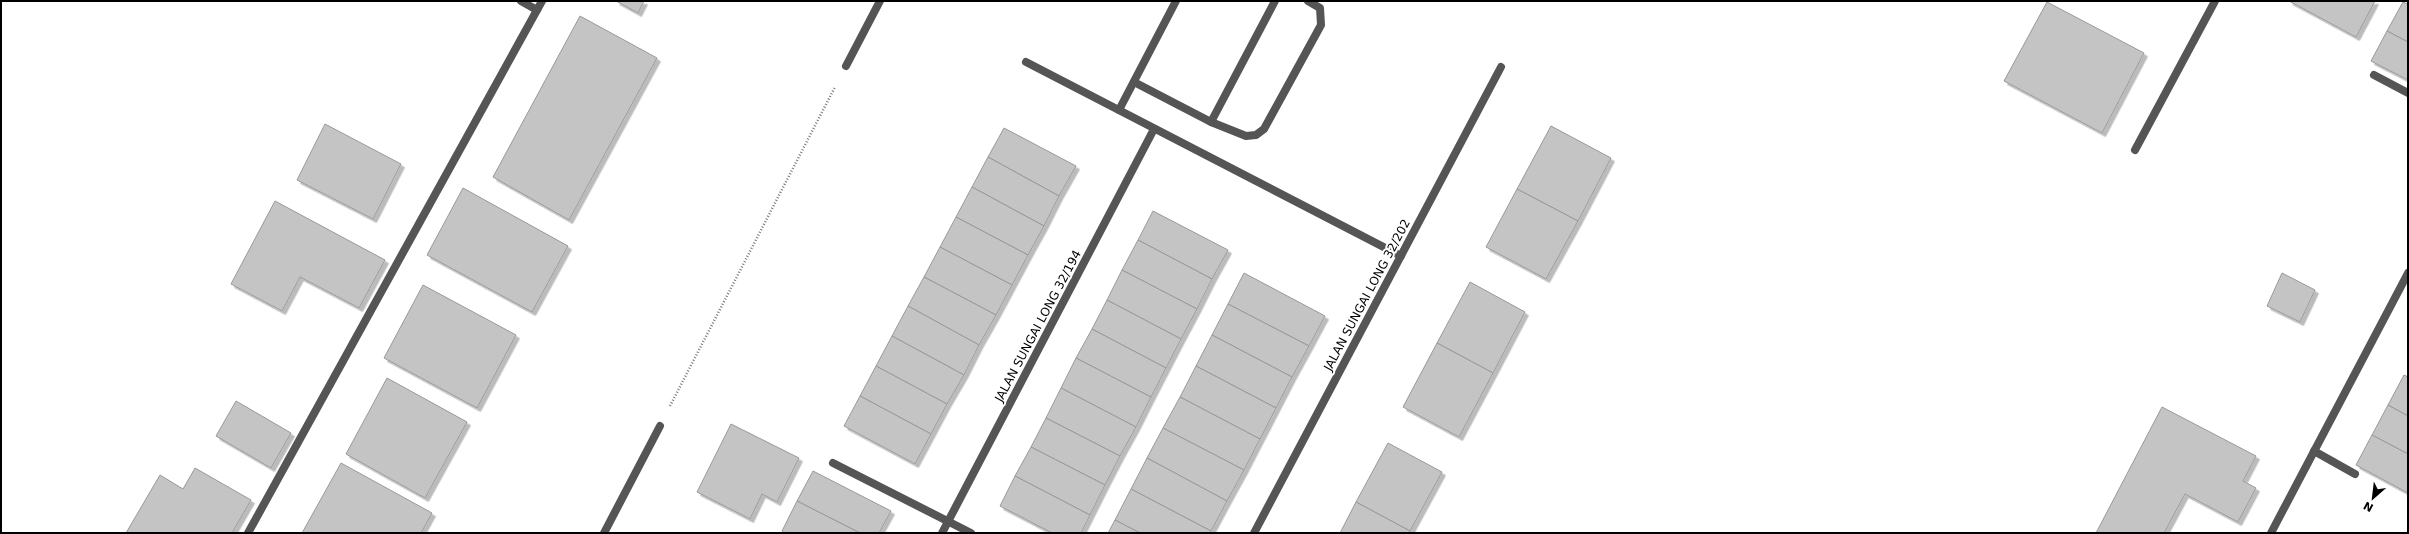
<svg xmlns="http://www.w3.org/2000/svg" width="2409" height="534" font-family="'DejaVu Sans',sans-serif">
  <defs>
    <filter id="shadow"><feDropShadow dx="3.5" dy="3.5" stdDeviation="0" flood-color="#0004"/></filter>
  </defs>
  <rect width="100%" height="100%" fill="#fff"/>
  <g fill="#c4c4c4" stroke="#999" filter="url(#shadow)">
    <path d="M 616,1 L 644,1 L 638,13 Z"/>
    <path d="M 2289,1 L 2375,1 L 2356,37 Z"/>
    <path d="M 2047,2 L 2144,53 L 2102,133 L 2004,81 Z"/>
    <path d="M 2403,2 L 2408,4 L 2408,42 L 2387,31 Z"/>
    <path d="M 580,16 L 657,58 L 569,220 L 493,177 Z"/>
    <path d="M 2387,31 L 2408,42 L 2408,80 L 2371,61 Z"/>
    <path d="M 325,124 L 401,164 L 373,219 L 297,180 Z"/>
    <path d="M 1551,126 L 1611,158 L 1578,221 L 1517,189 Z"/>
    <path d="M 1004,128 L 1076,166 L 1059,196 L 988,157 Z"/>
    <path d="M 988,157 L 1059,196 L 1044,226 L 972,187 Z"/>
    <path d="M 972,187 L 1044,226 L 1028,255 L 956,217 Z"/>
    <path d="M 463,188 L 568,246 L 532,312 L 427,255 Z"/>
    <path d="M 1517,189 L 1578,221 L 1546,279 L 1486,247 Z"/>
    <path d="M 275,201 L 385,260 L 359,308 L 300,277 L 282,311 L 231,284 Z"/>
    <path d="M 1153,211 L 1228,250 L 1212,279 L 1138,240 Z"/>
    <path d="M 956,217 L 1028,255 L 1012,285 L 940,247 Z"/>
    <path d="M 1138,240 L 1212,279 L 1197,309 L 1122,270 Z"/>
    <path d="M 940,247 L 1012,285 L 996,315 L 924,277 Z"/>
    <path d="M 1122,270 L 1197,309 L 1181,339 L 1107,300 Z"/>
    <path d="M 1244,273 L 1325,316 L 1309,346 L 1228,304 Z"/>
    <path d="M 2282,273 L 2315,290 L 2300,322 L 2267,306 Z"/>
    <path d="M 924,277 L 996,315 L 979,345 L 908,306 Z"/>
    <path d="M 1470,282 L 1525,312 L 1493,373 L 1437,343 Z"/>
    <path d="M 423,285 L 516,335 L 477,408 L 384,358 Z"/>
    <path d="M 1107,300 L 1181,339 L 1166,368 L 1092,329 Z"/>
    <path d="M 1228,304 L 1309,346 L 1292,377 L 1212,335 Z"/>
    <path d="M 908,306 L 979,345 L 964,375 L 892,336 Z"/>
    <path d="M 1092,329 L 1166,368 L 1151,397 L 1076,358 Z"/>
    <path d="M 1212,335 L 1292,377 L 1276,408 L 1196,366 Z"/>
    <path d="M 892,336 L 964,375 L 947,404 L 876,366 Z"/>
    <path d="M 1437,343 L 1493,373 L 1459,437 L 1403,407 Z"/>
    <path d="M 1076,358 L 1151,397 L 1136,427 L 1061,388 Z"/>
    <path d="M 876,366 L 947,404 L 931,434 L 860,396 Z"/>
    <path d="M 1196,366 L 1276,408 L 1260,439 L 1180,397 Z"/>
    <path d="M 2404,375 L 2408,377 L 2408,416 L 2388,405 Z"/>
    <path d="M 387,378 L 467,422 L 425,498 L 346,454 Z"/>
    <path d="M 1061,388 L 1136,427 L 1120,456 L 1046,418 Z"/>
    <path d="M 860,396 L 931,434 L 915,464 L 844,426 Z"/>
    <path d="M 1180,397 L 1260,439 L 1244,470 L 1163,428 Z"/>
    <path d="M 236,401 L 291,433 L 271,468 L 216,436 Z"/>
    <path d="M 2388,405 L 2408,416 L 2408,454 L 2372,435 Z"/>
    <path d="M 2162,407 L 2256,456 L 2243,481 L 2256,488 L 2238,522 L 2185,494 L 2164,533 L 2096,533 Z"/>
    <path d="M 1046,418 L 1120,456 L 1105,485 L 1031,447 Z"/>
    <path d="M 731,424 L 799,458 L 777,502 L 762,494 L 750,519 L 697,492 Z"/>
    <path d="M 1163,428 L 1244,470 L 1227,501 L 1147,458 Z"/>
    <path d="M 2372,435 L 2408,454 L 2408,493 L 2356,465 Z"/>
    <path d="M 1388,443 L 1442,472 L 1410,531 L 1356,502 Z"/>
    <path d="M 1031,447 L 1105,485 L 1090,515 L 1015,476 Z"/>
    <path d="M 1147,458 L 1227,501 L 1211,531 L 1131,489 Z"/>
    <path d="M 341,463 L 432,513 L 421,533 L 302,533 Z"/>
    <path d="M 195,468 L 251,500 L 232,533 L 126,533 L 160,475 L 183,489 Z"/>
    <path d="M 813,471 L 891,511 L 879,533 L 860,533 L 797,501 Z"/>
    <path d="M 1015,476 L 1090,515 L 1081,533 L 1052,533 L 1000,506 Z"/>
    <path d="M 1131,489 L 1211,531 L 1210,533 L 1140,533 L 1115,520 Z"/>
    <path d="M 797,501 L 860,533 L 786,533 L 782,531 Z"/>
    <path d="M 1356,502 L 1410,531 L 1409,533 L 1340,533 Z"/>
    <path d="M 1115,520 L 1140,533 L 1108,533 Z"/>
  </g>
  <g fill="none" stroke-linecap="round" stroke-linejoin="round">
    <path stroke="#777" stroke-width="2.5" stroke-dasharray="1 2" stroke-linecap="butt" d="M 670,406 L 835,87"/>
    <g stroke="#555" stroke-width="8">
      <path d="M 1134,82 L 1211,122 L 1246,136 L 1256,135 L 1264,129 L 1321,25 L 1320,8 L 1308,1"/>
      <path d="M 1119,110 L 1176,1"/>
      <path d="M 1211,122 L 1275,1"/>
      <path d="M 2314,451 L 2355,474"/>
      <path d="M 833,463 L 971,533"/>
    </g>
    <g stroke="#555" stroke-width="8">
      <path d="M 521,1 L 537,10"/>
      <path d="M 1026,62 L 1401,256"/>
      <path d="M 846,66 L 880,1"/>
      <path d="M 2374,75 L 2408,93"/>
      <path d="M 2135,150 L 2215,1"/>
      <path d="M 248,533 L 542,1"/>
      <path d="M 604,533 L 660,426"/>
      <path d="M 942,533 L 1154,129"/>
      <path d="M 1254,533 L 1501,67"/>
      <path d="M 2271,533 L 2408,273"/>
    </g>
  </g>
  <g text-anchor="middle" dominant-baseline="central" stroke-width="4" stroke-linejoin="round" paint-order="stroke">
    <g font-size="12" fill="#000" stroke="#fff">
      <text transform="translate(1367 295) rotate(-62)">JALAN SUNGAI LONG 32/202</text>
      <text transform="translate(1038 326) rotate(-62)">JALAN SUNGAI LONG 32/194</text>
    </g>
  </g>
  <rect width="2409" height="534" fill="none" stroke="#000000" stroke-width="4"/>
  <g transform="translate(2373 498) rotate(208)" stroke="#ffffff" stroke-width="3" paint-order="stroke">
  <path d="M0-3L7 15L0 10L-7 15Z" fill="#000000"/>
  <text y="-6" font-size="11" font-weight="bold" text-anchor="middle" fill="#000000">N</text>
  </g>
</svg>
